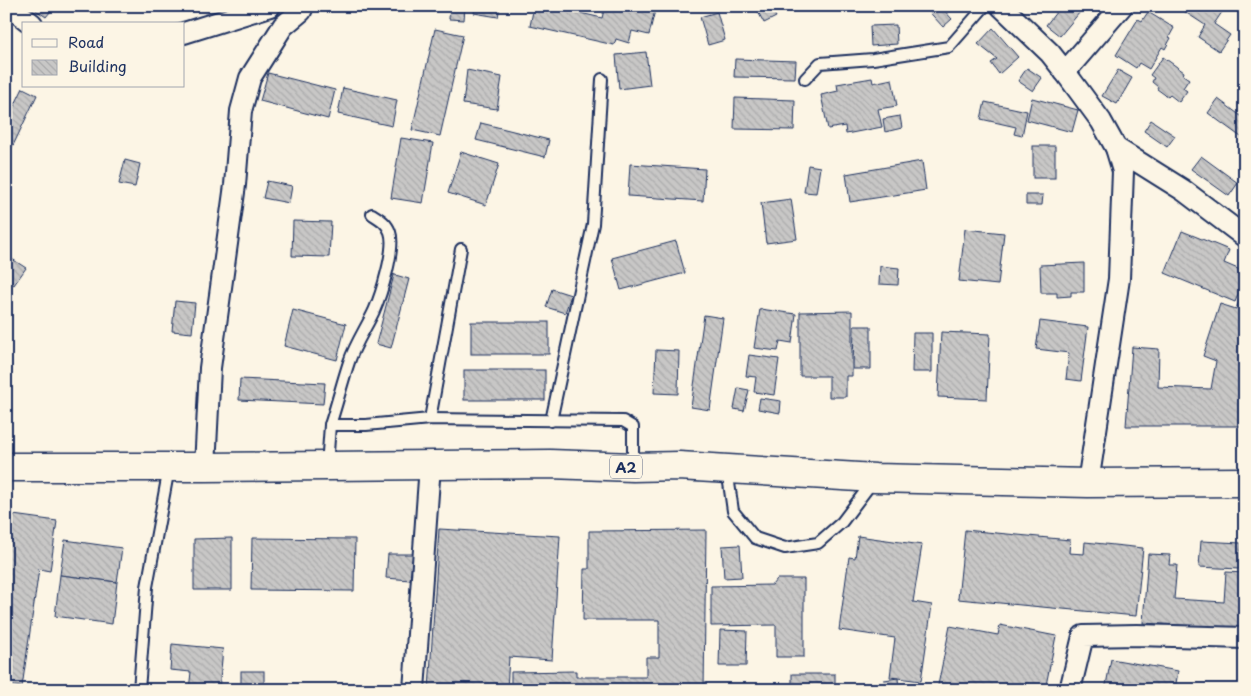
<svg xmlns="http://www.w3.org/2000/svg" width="1251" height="696" font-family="'Playpen Sans',sans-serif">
  <defs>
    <pattern id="building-back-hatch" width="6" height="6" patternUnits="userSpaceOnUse" patternTransform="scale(1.25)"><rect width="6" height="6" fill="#c8c7c6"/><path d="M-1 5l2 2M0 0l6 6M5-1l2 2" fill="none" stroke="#ababac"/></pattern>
  </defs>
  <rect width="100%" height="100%" fill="#fcf5e5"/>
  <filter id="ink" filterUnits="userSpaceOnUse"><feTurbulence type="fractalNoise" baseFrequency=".02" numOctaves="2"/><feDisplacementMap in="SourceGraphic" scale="10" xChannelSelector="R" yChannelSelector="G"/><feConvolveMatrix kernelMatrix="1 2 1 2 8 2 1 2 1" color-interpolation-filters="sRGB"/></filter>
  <g filter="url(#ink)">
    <g fill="url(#building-back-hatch)" stroke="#1b2f5e">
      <path d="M 30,6 L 53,6 L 54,7 L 46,17 Z"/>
      <path d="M 450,6 L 465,7 L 464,20 L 449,19 Z"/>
      <path d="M 475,6 L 500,6 L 498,17 L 474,13 Z"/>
      <path d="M 534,6 L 550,6 L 602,18 L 605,6 L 616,8 L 617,6 L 656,6 L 649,35 L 632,31 L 629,43 L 616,39 L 614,45 L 530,26 Z"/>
      <path d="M 755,6 L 770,6 L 776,17 L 764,23 Z"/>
      <path d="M 924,6 L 940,6 L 952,19 L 943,27 Z"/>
      <path d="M 1061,6 L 1085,6 L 1060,36 L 1046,25 Z"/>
      <path d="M 1179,6 L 1226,6 L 1214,24 L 1230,35 L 1219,51 L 1198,37 L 1205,25 L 1179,8 Z"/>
      <path d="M 717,12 L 725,40 L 708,45 L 700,17 Z"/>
      <path d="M 1148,12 L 1174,28 L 1169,37 L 1171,38 L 1165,49 L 1162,47 L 1149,69 L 1139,63 L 1136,68 L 1116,55 L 1138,19 L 1142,21 Z"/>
      <path d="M 896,25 L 897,44 L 871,46 L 870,26 Z"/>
      <path d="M 993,28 L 1018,57 L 999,74 L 991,63 L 997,59 L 978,44 Z"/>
      <path d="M 435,29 L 463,35 L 440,136 L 412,130 Z"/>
      <path d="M 646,52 L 650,85 L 619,89 L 616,55 Z"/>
      <path d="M 1163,57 L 1184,72 L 1183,75 L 1189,79 L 1183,88 L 1187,91 L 1179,102 L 1170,95 L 1168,97 L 1157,89 L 1158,87 L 1152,82 L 1154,78 L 1150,75 Z"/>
      <path d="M 735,59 L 796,61 L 795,78 L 734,77 Z"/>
      <path d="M 1027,68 L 1042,78 L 1033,91 L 1018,81 Z"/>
      <path d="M 467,70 L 502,77 L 497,109 L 463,104 Z"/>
      <path d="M 1118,70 L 1132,78 L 1117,104 L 1102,96 Z"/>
      <path d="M 268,73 L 335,90 L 328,119 L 260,101 Z"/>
      <path d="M 872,78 L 873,83 L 892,79 L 897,106 L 878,109 L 882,127 L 846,134 L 845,126 L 828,129 L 821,95 L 838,91 L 837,84 Z"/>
      <path d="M 23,88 L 37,95 L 9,154 L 6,153 L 6,123 Z"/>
      <path d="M 343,88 L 397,100 L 392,126 L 338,114 Z"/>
      <path d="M 735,98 L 795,100 L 794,130 L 734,129 Z"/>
      <path d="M 1032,98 L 1078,110 L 1072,132 L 1027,120 Z"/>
      <path d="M 1218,99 L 1245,119 L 1245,140 L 1208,113 Z"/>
      <path d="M 985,102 L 1027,111 L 1022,136 L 1014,134 L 1016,127 L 981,119 Z"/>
      <path d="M 900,116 L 902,128 L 885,132 L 883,119 Z"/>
      <path d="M 1151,120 L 1175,136 L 1167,147 L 1144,131 Z"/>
      <path d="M 481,123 L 549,140 L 545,157 L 476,140 Z"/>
      <path d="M 401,138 L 433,143 L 423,203 L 391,198 Z"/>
      <rect x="1033" y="146" width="22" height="32"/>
      <path d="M 461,152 L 499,164 L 486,205 L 448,193 Z"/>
      <path d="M 1201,156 L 1238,183 L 1229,196 L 1191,169 Z"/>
      <path d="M 125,160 L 140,164 L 135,187 L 119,184 Z"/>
      <path d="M 922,161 L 926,190 L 850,202 L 846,174 Z"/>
      <path d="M 630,164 L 705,169 L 703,201 L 628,196 Z"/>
      <path d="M 808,165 L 820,167 L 816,193 L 804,192 Z"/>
      <path d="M 267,181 L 292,186 L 289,203 L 263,198 Z"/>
      <path d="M 1026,195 L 1043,195 L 1042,205 L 1026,205 Z"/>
      <path d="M 791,199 L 797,239 L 766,243 L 761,203 Z"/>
      <path d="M 293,221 L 331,222 L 329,257 L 292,256 Z"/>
      <path d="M 965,229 L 1004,233 L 998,285 L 959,281 Z"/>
      <path d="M 1182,231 L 1229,250 L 1224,263 L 1245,272 L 1245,278 L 1235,302 L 1165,273 Z"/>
      <path d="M 676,241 L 685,273 L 621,290 L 612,258 Z"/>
      <path d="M 6,255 L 26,268 L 14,285 L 6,280 Z"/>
      <path d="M 1084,263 L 1084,292 L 1071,292 L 1071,296 L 1057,297 L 1057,293 L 1041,293 L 1040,265 Z"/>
      <path d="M 880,266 L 899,268 L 898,285 L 879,284 Z"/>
      <path d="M 392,274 L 409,279 L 391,348 L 376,344 L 394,275 Z"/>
      <path d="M 552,289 L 571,295 L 565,313 L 546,307 Z"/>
      <path d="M 1242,293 L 1245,294 L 1245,426 L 1126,426 L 1132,347 L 1159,349 L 1158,387 L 1211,389 L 1216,361 L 1203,356 L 1220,304 L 1236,309 Z"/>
      <path d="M 175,301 L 195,303 L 192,333 L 172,331 Z"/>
      <path d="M 760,309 L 796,314 L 792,343 L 780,341 L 778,351 L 754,348 Z"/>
      <path d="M 293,310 L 346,324 L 337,360 L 284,346 Z"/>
      <path d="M 852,311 L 852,376 L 846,376 L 846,397 L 829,397 L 829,376 L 800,376 L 800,312 Z"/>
      <path d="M 704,315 L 723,318 L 710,410 L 691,407 Z"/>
      <path d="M 1040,321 L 1088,327 L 1081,381 L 1066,379 L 1069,353 L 1036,349 Z"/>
      <rect x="471" y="322" width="78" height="32"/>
      <path d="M 854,326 L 871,326 L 871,369 L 853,369 Z"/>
      <path d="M 941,332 L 990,334 L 987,399 L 938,397 Z"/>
      <path d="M 913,333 L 932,333 L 932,372 L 912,372 Z"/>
      <path d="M 656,350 L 679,351 L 678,394 L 654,393 Z"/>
      <path d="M 749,355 L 779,359 L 774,395 L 754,392 L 756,377 L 746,376 Z"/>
      <rect x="464" y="370" width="81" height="30"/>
      <path d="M 240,379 L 325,383 L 323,404 L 239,400 Z"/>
      <path d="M 738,388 L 749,390 L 744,411 L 734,409 Z"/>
      <path d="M 760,398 L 781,401 L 780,413 L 758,409 Z"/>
      <path d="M 6,514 L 57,521 L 50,571 L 39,569 L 22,687 L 6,685 Z"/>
      <path d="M 439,529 L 560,536 L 552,660 L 509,657 L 507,690 L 429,690 Z"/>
      <path d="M 706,530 L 704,690 L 511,690 L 511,672 L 576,671 L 576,677 L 646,677 L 646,657 L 659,657 L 659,620 L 583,620 L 584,569 L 589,569 L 589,531 Z"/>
      <path d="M 965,530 L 1070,540 L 1069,553 L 1084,554 L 1085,542 L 1143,548 L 1136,616 L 958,599 Z"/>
      <path d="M 858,536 L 922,545 L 913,602 L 932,605 L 921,681 L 890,677 L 895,638 L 839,630 L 849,557 L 855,558 Z"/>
      <path d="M 232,538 L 232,590 L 194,590 L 194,539 Z"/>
      <path d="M 252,538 L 355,539 L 354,591 L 251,590 Z"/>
      <path d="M 65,540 L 122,548 L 117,582 L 60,575 Z"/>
      <path d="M 1201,541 L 1241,543 L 1239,569 L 1199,567 Z"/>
      <path d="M 740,545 L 742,577 L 724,578 L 722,546 Z"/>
      <path d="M 388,554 L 413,554 L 410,580 L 386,578 Z"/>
      <path d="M 1148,554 L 1170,555 L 1169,565 L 1177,565 L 1174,599 L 1224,602 L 1226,572 L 1245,573 L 1245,629 L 1143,623 Z"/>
      <path d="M 60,575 L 117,582 L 112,624 L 55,616 Z"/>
      <path d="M 777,579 L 804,579 L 804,657 L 776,657 L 776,625 L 711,626 L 711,586 L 772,585 Z"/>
      <path d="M 1000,625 L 1056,636 L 1045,690 L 937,690 L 950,626 L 998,635 Z"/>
      <path d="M 720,630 L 747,631 L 746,666 L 719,666 Z"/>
      <path d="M 172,644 L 223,649 L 219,690 L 189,690 L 191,672 L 170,670 Z"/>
      <path d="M 1111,659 L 1178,671 L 1175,690 L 1105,690 Z"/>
      <rect x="241" y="671" width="23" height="19"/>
      <rect x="792" y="674" width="43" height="16"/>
      <path d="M 898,678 L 899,690 L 886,690 L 884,680 Z"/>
      <path d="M 95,684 L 111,687 L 110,690 L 94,690 Z"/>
    </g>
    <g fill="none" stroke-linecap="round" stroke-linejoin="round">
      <g stroke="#1b2f5e" stroke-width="14">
        <g id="lane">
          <path d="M 805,79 L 820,63 L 873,59 L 949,47 L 985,6"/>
          <path d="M 430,419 L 461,249"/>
          <path d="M 551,421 L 593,224 L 602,79"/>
          <path d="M 330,425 C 337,404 342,383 349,362 C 355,344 366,328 374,311 C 381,295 396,248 390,232 C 387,223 380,219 372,214"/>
          <path d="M 327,466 L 330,425 L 366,425 L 430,419 L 623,421 L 633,427 L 633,466"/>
          <path d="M 727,469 L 733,511 L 755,538 L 785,548 L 818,543 L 842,522 L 873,481"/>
          <path d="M 139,690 L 147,587 L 169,468"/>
        </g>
      </g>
      <g stroke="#1b2f5e" stroke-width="24">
        <g id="street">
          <path d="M 9,6 L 32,24"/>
          <path d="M 1001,6 L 1050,53 L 1065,72 L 1101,121 L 1116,148 L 1123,171 L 1119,279 L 1088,483"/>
          <path d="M 184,33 L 270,6"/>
          <path d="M 1065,72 L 1122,6"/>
          <path d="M 1116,148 L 1183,190 L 1245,237"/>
          <path d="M 205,467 L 210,368 L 235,185 L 241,111 L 250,78 L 283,26 L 301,11 L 303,6"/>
          <path d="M 414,690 L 430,465"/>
          <path d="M 1070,690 L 1083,636 L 1137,635 L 1245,638"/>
        </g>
      </g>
      <g stroke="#1b2f5e" stroke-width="31">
        <path id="primary" d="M 6,467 L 205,467 L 550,464 L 633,467 L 679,466 L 875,478 L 1088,483 L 1245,482"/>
      </g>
      <use href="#lane" stroke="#fcf5e5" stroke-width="10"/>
      <use href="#street" stroke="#fcf5e5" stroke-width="20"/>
      <use href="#primary" stroke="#fcf5e5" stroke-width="28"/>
    </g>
  </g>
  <g text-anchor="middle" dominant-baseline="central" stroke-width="4.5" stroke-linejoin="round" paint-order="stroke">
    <rect fill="#fcf5e5" stroke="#5e6a86" stroke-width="1" x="610" y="455.5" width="32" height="23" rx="4"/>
    <g font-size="14" font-weight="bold" fill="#1b2f5e">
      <text x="626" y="467">A2</text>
    </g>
  </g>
  <rect width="1251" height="696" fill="none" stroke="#fcf5e5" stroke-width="25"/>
  <rect x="12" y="12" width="1226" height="671" fill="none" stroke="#1b2f5e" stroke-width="2" filter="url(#ink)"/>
  <rect x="22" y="22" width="162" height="65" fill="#fcf5e5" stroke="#a2a6af"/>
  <rect x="32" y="39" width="25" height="8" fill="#fcf5e5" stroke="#a2a6af"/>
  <text x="68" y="48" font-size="15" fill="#1b2f5e">Road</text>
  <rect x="32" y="60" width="25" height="15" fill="url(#building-back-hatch)" stroke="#a2a6af"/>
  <text x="68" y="72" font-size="15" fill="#1b2f5e">Building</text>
</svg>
